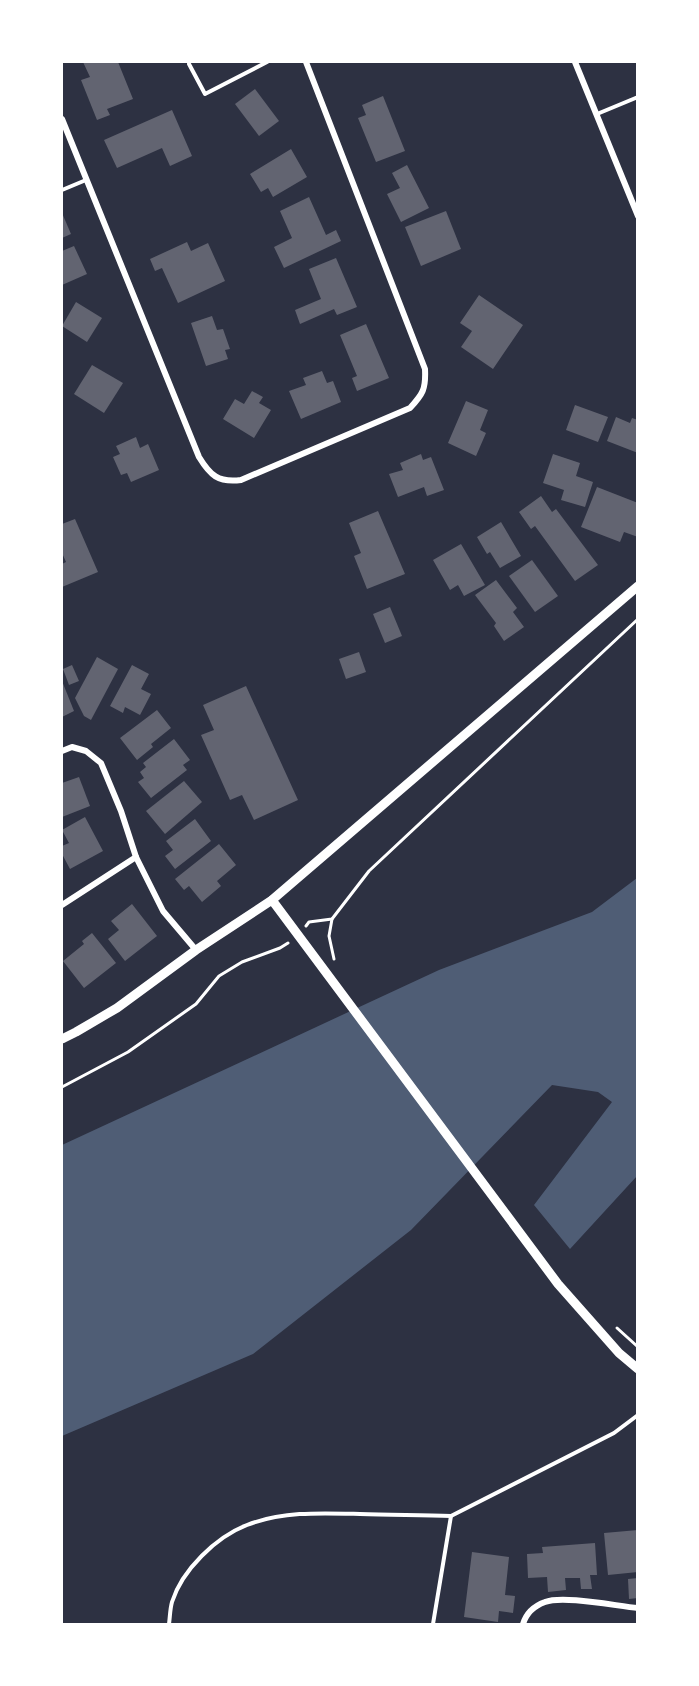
<svg xmlns="http://www.w3.org/2000/svg" width="699" height="1686" font-family="Helvetica,sans-serif">
  <rect width="100%" height="100%" fill="#2d3142"/>
  <path fill="#4f5d75" d="M 637,878 L 637,1176 L 570,1249 L 534,1205 L 612,1102 L 598,1092 L 552,1085 L 411,1230 L 253,1354 L 62,1436 L 62,1145 L 439,970 L 592,912 Z"/>
  <g fill="#626471">
    <path d="M 83,62 L 118,62 L 133,99 L 107,109 L 110,115 L 97,120 L 81,80 L 90,77 Z"/>
    <path d="M 255,89 L 279,121 L 259,136 L 235,104 Z"/>
    <path d="M 383,96 L 405,151 L 376,162 L 358,118 L 366,115 L 362,105 Z"/>
    <path d="M 172,110 L 192,156 L 170,166 L 162,148 L 117,168 L 104,140 Z"/>
    <path d="M 291,149 L 307,177 L 273,197 L 268,188 L 261,192 L 250,174 Z"/>
    <path d="M 407,165 L 429,208 L 401,222 L 387,194 L 400,188 L 392,173 Z"/>
    <path d="M 309,197 L 326,235 L 336,230 L 341,241 L 284,268 L 274,247 L 292,238 L 280,211 Z"/>
    <path d="M 446,211 L 461,249 L 421,266 L 405,227 Z"/>
    <path d="M 62,213 L 71,234 L 62,238 Z"/>
    <path d="M 187,242 L 191,251 L 208,243 L 225,281 L 178,303 L 162,268 L 155,271 L 150,259 Z"/>
    <path d="M 74,246 L 87,274 L 62,285 L 62,251 Z"/>
    <path d="M 336,258 L 357,307 L 337,315 L 334,309 L 300,324 L 295,310 L 321,299 L 309,269 Z"/>
    <path d="M 479,295 L 523,325 L 493,369 L 461,347 L 472,331 L 460,323 Z"/>
    <path d="M 76,302 L 102,318 L 87,342 L 62,326 Z"/>
    <path d="M 212,316 L 217,330 L 223,329 L 230,349 L 225,350 L 228,359 L 206,366 L 191,323 Z"/>
    <path d="M 366,324 L 389,378 L 357,391 L 352,378 L 357,376 L 340,335 Z"/>
    <path d="M 92,365 L 123,383 L 104,413 L 74,394 Z"/>
    <path d="M 322,371 L 327,383 L 333,381 L 341,402 L 301,419 L 289,391 L 306,385 L 303,378 Z"/>
    <path d="M 252,391 L 263,397 L 259,403 L 271,410 L 254,438 L 223,419 L 235,399 L 244,404 Z"/>
    <path d="M 466,401 L 488,410 L 480,430 L 486,433 L 476,456 L 448,443 Z"/>
    <path d="M 575,405 L 608,417 L 598,442 L 566,430 Z"/>
    <path d="M 616,417 L 630,423 L 632,418 L 638,420 L 638,453 L 607,441 Z"/>
    <path d="M 136,437 L 140,448 L 148,444 L 159,470 L 131,482 L 127,473 L 121,475 L 113,457 L 120,454 L 116,446 Z"/>
    <path d="M 421,454 L 423,460 L 431,457 L 444,490 L 427,496 L 424,487 L 398,497 L 389,474 L 403,470 L 400,463 Z"/>
    <path d="M 553,454 L 580,463 L 576,476 L 593,482 L 585,507 L 561,500 L 564,490 L 543,483 Z"/>
    <path d="M 597,487 L 638,503 L 638,537 L 624,532 L 620,542 L 581,527 Z"/>
    <path d="M 541,496 L 552,512 L 556,509 L 598,565 L 575,581 L 535,526 L 531,529 L 519,512 Z"/>
    <path d="M 378,511 L 405,574 L 367,589 L 354,556 L 361,553 L 349,523 Z"/>
    <path d="M 75,519 L 98,572 L 62,587 L 62,564 L 66,562 L 62,553 L 62,524 Z"/>
    <path d="M 501,522 L 521,556 L 500,568 L 490,552 L 487,554 L 477,537 Z"/>
    <path d="M 461,544 L 485,585 L 464,596 L 458,585 L 450,590 L 433,560 Z"/>
    <path d="M 532,560 L 558,596 L 535,612 L 509,576 Z"/>
    <path d="M 496,580 L 517,608 L 513,612 L 524,627 L 504,641 L 494,626 L 496,623 L 475,595 Z"/>
    <path d="M 390,607 L 402,636 L 385,643 L 373,614 Z"/>
    <path d="M 359,652 L 366,672 L 346,679 L 339,659 Z"/>
    <path d="M 97,657 L 118,669 L 91,720 L 84,716 L 75,698 Z"/>
    <path d="M 72,665 L 79,681 L 69,685 L 63,669 Z"/>
    <path d="M 132,665 L 149,674 L 141,689 L 151,694 L 140,715 L 125,707 L 123,713 L 110,706 Z"/>
    <path d="M 62,681 L 74,711 L 62,717 Z"/>
    <path d="M 246,686 L 298,800 L 254,820 L 242,795 L 230,800 L 201,735 L 214,730 L 203,705 Z"/>
    <path d="M 157,710 L 171,728 L 151,744 L 153,747 L 137,760 L 120,738 Z"/>
    <path d="M 174,739 L 190,760 L 183,765 L 187,770 L 151,798 L 138,782 L 144,778 L 140,772 L 146,767 L 143,763 Z"/>
    <path d="M 79,777 L 90,806 L 62,817 L 62,783 Z"/>
    <path d="M 184,781 L 202,802 L 165,834 L 146,811 Z"/>
    <path d="M 85,817 L 103,851 L 70,869 L 62,854 L 62,846 L 69,843 L 62,830 Z"/>
    <path d="M 195,819 L 211,841 L 175,869 L 165,856 L 173,850 L 166,841 Z"/>
    <path d="M 219,844 L 236,865 L 217,881 L 221,886 L 202,902 L 189,886 L 184,890 L 175,879 Z"/>
    <path d="M 132,904 L 157,936 L 125,961 L 108,939 L 119,930 L 111,921 Z"/>
    <path d="M 92,933 L 116,963 L 84,988 L 63,961 L 84,944 L 82,941 Z"/>
    <path d="M 638,1530 L 638,1572 L 608,1575 L 604,1533 Z"/>
    <path d="M 595,1543 L 597,1575 L 590,1575 L 592,1589 L 581,1589 L 580,1578 L 565,1578 L 566,1590 L 548,1592 L 547,1577 L 528,1578 L 527,1554 L 543,1553 L 542,1547 Z"/>
    <path d="M 472,1552 L 509,1557 L 505,1595 L 515,1596 L 513,1613 L 499,1611 L 498,1622 L 464,1617 Z"/>
    <path d="M 638,1578 L 638,1598 L 629,1599 L 628,1579 Z"/>
  </g>
  <g fill="none" stroke-linecap="round" stroke-linejoin="round">
    <g stroke="#fff" stroke-width="3">
      <path d="M 332,919 L 329,936 L 334,959"/>
      <path d="M 306,926 L 309,922 L 332,919 L 369,871 L 638,619"/>
      <path d="M 62,1087 L 128,1052 L 196,1004 L 219,976 L 242,962 L 280,948 L 288,943"/>
      <path d="M 617,1328 L 638,1347"/>
    </g>
    <g stroke="#fff" stroke-width="4">
      <path d="M 189,64 L 205,94 L 267,62"/>
      <path d="M 597,114 L 638,97"/>
      <path d="M 62,190 L 86,180"/>
      <path d="M 169,1624 C 170,1617 170,1609 172,1602 C 182,1570 216,1537 247,1525 C 283,1511 322,1513 360,1514 C 390,1515 420,1515 451,1516"/>
      <path d="M 433,1624 L 451,1516 L 614,1433 L 638,1415"/>
    </g>
    <g stroke="#fff" stroke-width="6">
      <path d="M 575,62 L 638,216"/>
      <path d="M 62,119 L 199,457 C 210,475 218,483 241,480 L 410,408 C 423,394 426,389 425,369 L 306,62"/>
      <path d="M 62,751 L 72,747 L 86,751 L 101,763 L 121,811 L 136,857 L 163,911 L 196,950"/>
      <path d="M 62,905 L 136,857"/>
      <path d="M 523,1624 C 526,1614 534,1606 545,1602 C 563,1595 616,1606 638,1608"/>
    </g>
    <g stroke="#fff" stroke-width="9">
      <path d="M 272,900 L 558,1284 L 619,1353 L 638,1369"/>
      <path d="M 62,1039 L 76,1032 L 117,1008 L 196,950 L 272,900 L 638,586"/>
    </g>
  </g>
  <rect width="699" height="1686" fill="none" stroke="#ffffff" stroke-width="126"/>
</svg>
